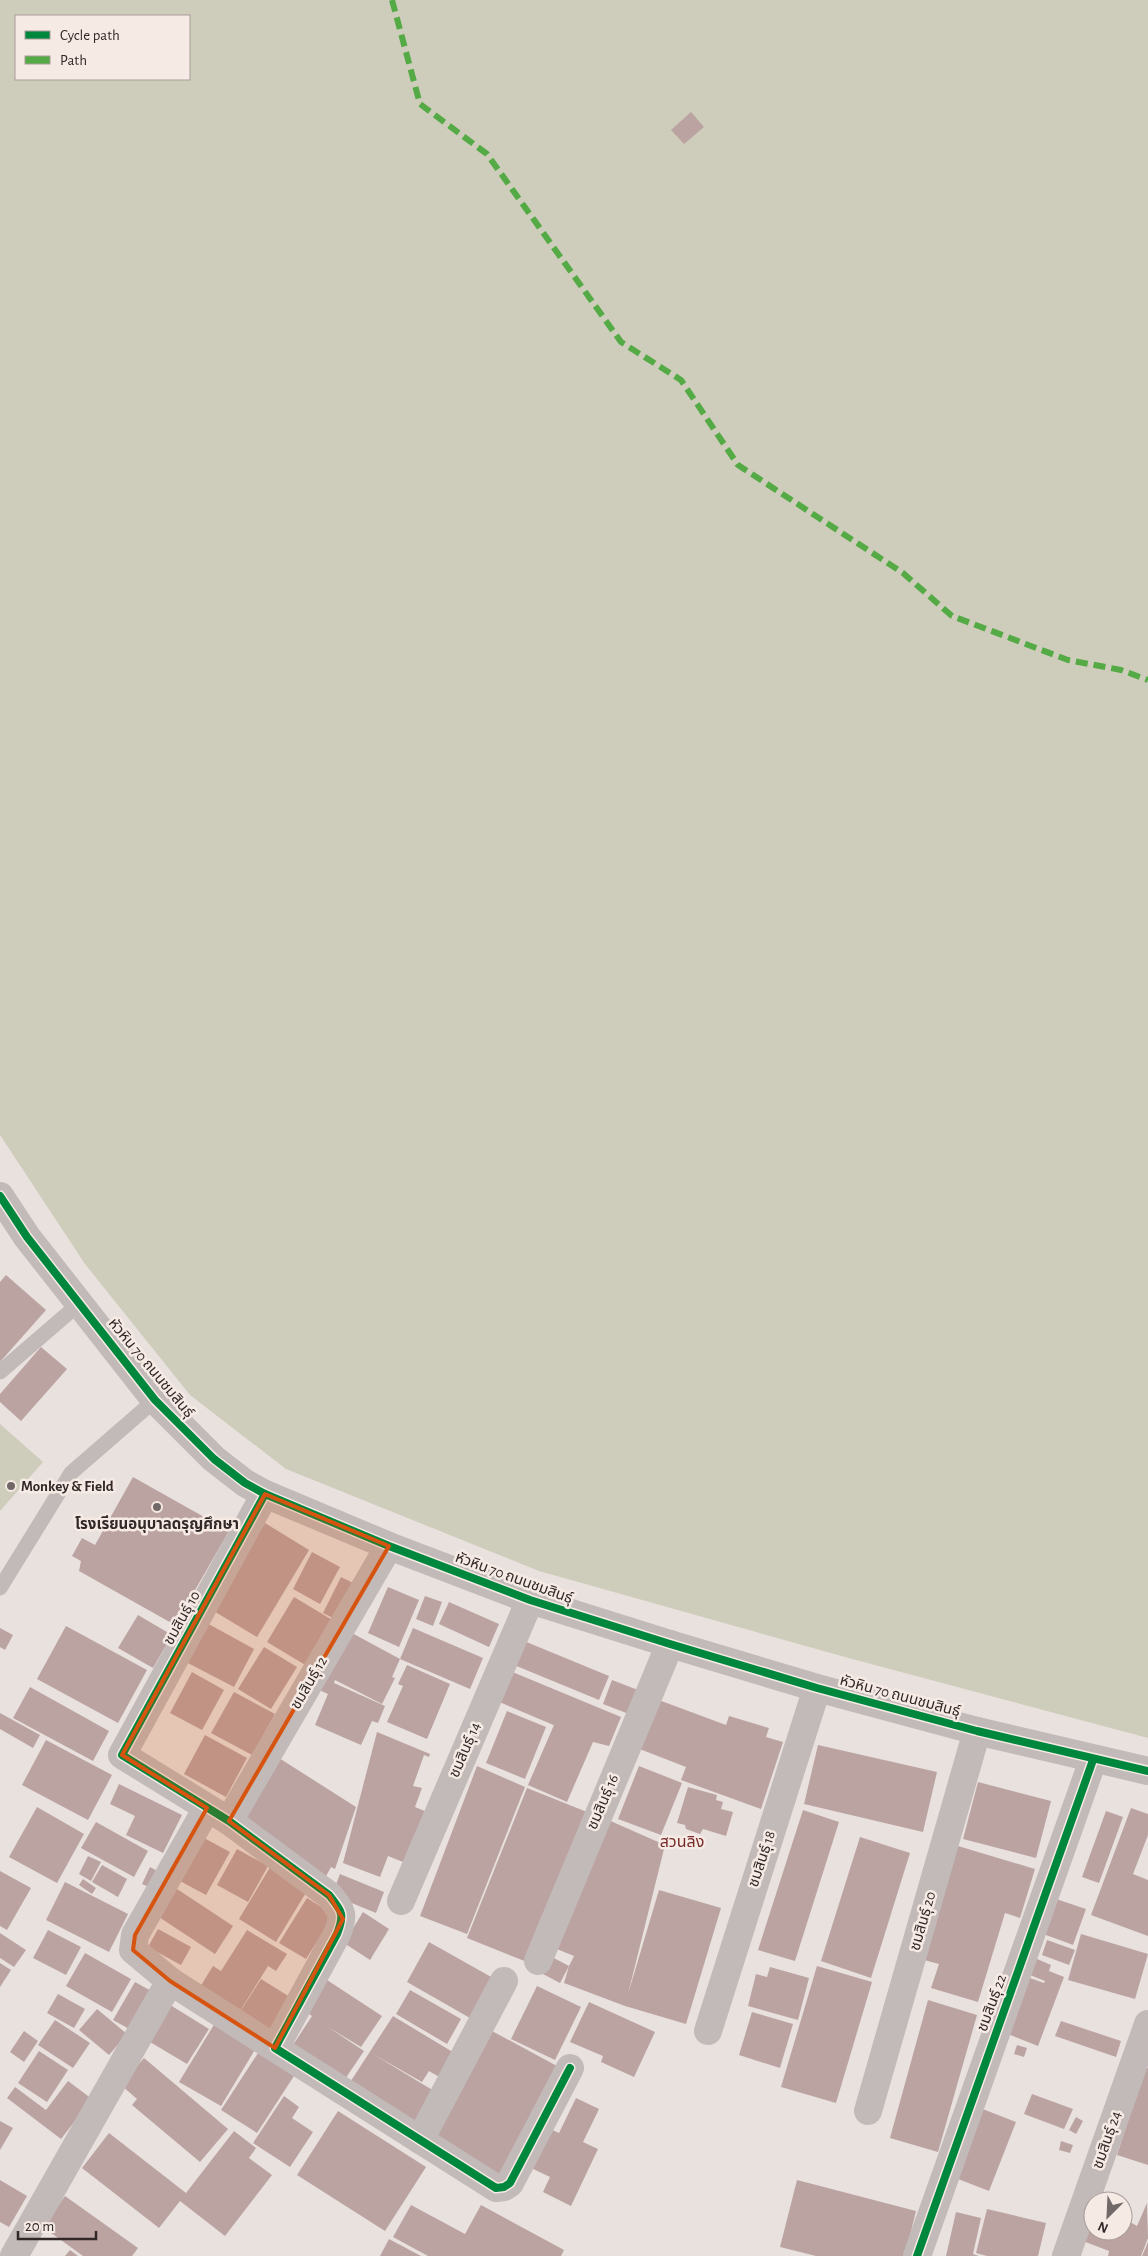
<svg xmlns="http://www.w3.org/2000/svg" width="1148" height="2256" font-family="'Alegreya Sans','Noto Sans Thai',sans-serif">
  <rect width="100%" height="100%" fill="#e9e1de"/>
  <g fill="#ceccba" fill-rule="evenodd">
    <path d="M 0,0 L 1148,0 L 1148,1738 L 845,1657 L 539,1571 L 286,1469 L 190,1395 L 85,1264 L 0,1135 ZM 16,16 L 189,16 L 189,79 L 16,79 Z"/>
    <path d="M 0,1424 L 43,1462 L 0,1511 Z"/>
  </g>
  <g fill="#bba3a2">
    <path d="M 691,112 L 704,127 L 684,144 L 671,130 Z"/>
    <path d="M 6,1275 L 46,1310 L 0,1362 L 0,1282 Z"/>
    <path d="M 41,1347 L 67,1369 L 21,1421 L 0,1402 L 0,1394 Z"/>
    <path d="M 133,1477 L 229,1531 L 175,1625 L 79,1571 L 81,1561 L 72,1556 L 82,1538 L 95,1545 Z"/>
    <path d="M 265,1523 L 309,1550 L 257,1637 L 212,1610 Z"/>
    <path d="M 312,1552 L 340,1567 L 320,1604 L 293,1589 Z"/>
    <path d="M 341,1577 L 353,1583 L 335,1619 L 323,1613 Z"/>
    <path d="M 388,1587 L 419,1600 L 399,1647 L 368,1633 Z"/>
    <path d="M 425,1596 L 442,1602 L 433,1626 L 416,1619 Z"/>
    <path d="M 294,1597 L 334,1621 L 307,1666 L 267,1642 Z"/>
    <path d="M 449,1602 L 499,1624 L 489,1647 L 439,1624 Z"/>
    <path d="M 138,1615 L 172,1635 L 153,1668 L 118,1648 Z"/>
    <path d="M 205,1622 L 254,1649 L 234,1687 L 184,1661 Z"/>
    <path d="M 66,1626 L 147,1670 L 118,1723 L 37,1679 Z"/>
    <path d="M 0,1628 L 13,1635 L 5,1650 L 0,1647 Z"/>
    <path d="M 413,1628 L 483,1658 L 470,1689 L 400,1659 Z"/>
    <path d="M 350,1632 L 400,1659 L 392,1677 L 395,1678 L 382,1704 L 335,1680 L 334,1683 L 385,1706 L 378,1723 L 372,1721 L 361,1745 L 315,1725 L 328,1694 L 317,1689 Z"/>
    <path d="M 524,1641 L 609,1676 L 599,1700 L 514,1665 Z"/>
    <path d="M 264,1647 L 297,1667 L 271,1709 L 238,1689 Z"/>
    <path d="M 407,1665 L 450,1684 L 427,1739 L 387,1722 L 403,1686 L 398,1684 Z"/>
    <path d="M 510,1671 L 621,1717 L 609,1746 L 593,1742 L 567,1802 L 528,1785 L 554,1725 L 570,1732 L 497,1701 Z"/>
    <path d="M 192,1672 L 224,1690 L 202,1730 L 170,1713 Z"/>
    <path d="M 612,1680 L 638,1690 L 629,1714 L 603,1704 Z"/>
    <path d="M 30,1687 L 109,1731 L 93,1761 L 13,1718 Z"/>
    <path d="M 234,1692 L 275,1714 L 252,1755 L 211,1733 Z"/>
    <path d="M 656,1699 L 726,1725 L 729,1716 L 769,1728 L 766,1737 L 783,1742 L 761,1809 L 681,1780 L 686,1767 L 637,1748 Z"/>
    <path d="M 507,1711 L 546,1727 L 525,1779 L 486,1763 Z"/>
    <path d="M 0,1713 L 40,1735 L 33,1748 L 0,1729 Z"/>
    <path d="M 377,1732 L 430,1754 L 429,1757 L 424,1755 L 413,1786 L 422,1788 L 415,1807 L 427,1812 L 408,1864 L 388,1856 L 380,1877 L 343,1863 Z"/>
    <path d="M 205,1735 L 247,1758 L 226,1797 L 184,1774 Z"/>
    <path d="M 46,1740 L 112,1775 L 88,1820 L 22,1785 Z"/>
    <path d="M 818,1745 L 937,1772 L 923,1832 L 804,1804 Z"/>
    <path d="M 279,1758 L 356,1807 L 335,1869 L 331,1867 L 324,1880 L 242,1817 Z"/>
    <path d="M 477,1766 L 525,1787 L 467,1934 L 420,1916 Z"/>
    <path d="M 639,1766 L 682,1783 L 661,1835 L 618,1819 Z"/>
    <path d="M 978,1782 L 1051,1801 L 1036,1858 L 963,1839 Z"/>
    <path d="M 119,1784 L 182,1815 L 163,1853 L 126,1835 L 135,1816 L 110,1804 Z"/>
    <path d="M 688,1787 L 717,1795 L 716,1800 L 723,1802 L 721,1809 L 733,1812 L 726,1836 L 703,1829 L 700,1834 L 686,1829 L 685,1825 L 677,1823 Z"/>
    <path d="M 527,1788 L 587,1812 L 527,1962 L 467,1938 Z"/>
    <path d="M 37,1807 L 84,1834 L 57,1883 L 9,1857 Z"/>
    <path d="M 1131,1808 L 1148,1814 L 1148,1835 L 1133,1874 L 1148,1880 L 1148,1936 L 1091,1915 Z"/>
    <path d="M 803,1810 L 839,1822 L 795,1961 L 758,1950 Z"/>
    <path d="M 1106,1811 L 1123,1817 L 1099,1883 L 1082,1877 Z"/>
    <path d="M 606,1819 L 665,1845 L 628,1994 L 659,1890 L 721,1908 L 686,2024 L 625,2006 L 564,1983 L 569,1966 L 560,1983 L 541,1973 L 550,1956 L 569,1966 L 574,1956 L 552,1947 Z"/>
    <path d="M 96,1822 L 148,1851 L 134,1877 L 81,1848 Z"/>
    <path d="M 860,1837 L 910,1853 L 871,1978 L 821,1961 Z"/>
    <path d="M 204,1838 L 230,1852 L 206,1895 L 180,1881 Z"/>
    <path d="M 958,1846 L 1035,1869 L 1020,1918 L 1005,1913 L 978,2002 L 931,1988 L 939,1964 L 924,1960 Z"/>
    <path d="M 237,1849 L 268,1866 L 248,1902 L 217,1885 Z"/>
    <path d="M 88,1856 L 101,1862 L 91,1881 L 79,1874 Z"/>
    <path d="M 272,1864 L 310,1886 L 276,1942 L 239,1919 Z"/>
    <path d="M 102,1865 L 127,1879 L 118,1897 L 92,1882 Z"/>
    <path d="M 150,1867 L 157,1871 L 149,1887 L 142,1884 Z"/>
    <path d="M 0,1871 L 31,1888 L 7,1930 L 0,1926 Z"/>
    <path d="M 340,1874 L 384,1892 L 376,1913 L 332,1895 Z"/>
    <path d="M 83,1879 L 96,1888 L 92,1894 L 79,1885 Z"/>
    <path d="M 65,1882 L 128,1914 L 109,1952 L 46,1920 Z"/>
    <path d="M 177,1889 L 233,1926 L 215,1954 L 159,1917 Z"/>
    <path d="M 1050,1897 L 1086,1909 L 1073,1945 L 1038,1932 Z"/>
    <path d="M 307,1898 L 334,1915 L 306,1959 L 279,1943 Z"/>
    <path d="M 363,1912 L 389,1929 L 370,1960 L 344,1943 Z"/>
    <path d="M 158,1929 L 191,1947 L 181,1965 L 148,1947 Z"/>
    <path d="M 48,1930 L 81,1947 L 66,1975 L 33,1958 Z"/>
    <path d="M 247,1930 L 287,1954 L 276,1971 L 268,1966 L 237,2016 L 197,1992 L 213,1966 L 221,1971 Z"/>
    <path d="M 0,1933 L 26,1950 L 14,1967 L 0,1958 Z"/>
    <path d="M 1081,1934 L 1148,1954 L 1135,1999 L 1068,1980 Z"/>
    <path d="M 1047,1940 L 1075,1950 L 1069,1965 L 1042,1955 Z"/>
    <path d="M 429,1942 L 493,1978 L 470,2018 L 407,1982 Z"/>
    <path d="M 85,1953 L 131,1979 L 112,2012 L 66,1986 Z"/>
    <path d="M 1037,1959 L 1051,1965 L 1049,1971 L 1064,1977 L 1038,2046 L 1005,2033 L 1027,1977 L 1044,1983 L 1045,1981 L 1030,1975 Z"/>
    <path d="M 0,1963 L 11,1970 L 0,1987 Z"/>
    <path d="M 817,1966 L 872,1982 L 836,2103 L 781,2087 Z"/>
    <path d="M 770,1967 L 809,1978 L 798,2020 L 748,2006 L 756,1974 L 767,1977 Z"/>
    <path d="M 261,1979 L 290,1997 L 268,2033 L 238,2015 Z"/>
    <path d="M 327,1980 L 382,2016 L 361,2047 L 328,2027 L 364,2051 L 343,2082 L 291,2048 L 312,2016 L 306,2012 Z"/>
    <path d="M 135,1982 L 153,1992 L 131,2030 L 113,2020 Z"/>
    <path d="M 537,1986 L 581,2007 L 555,2060 L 511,2039 Z"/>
    <path d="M 410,1990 L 461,2019 L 447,2044 L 396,2014 Z"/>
    <path d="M 58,1994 L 85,2009 L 74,2028 L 47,2013 Z"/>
    <path d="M 928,2000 L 977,2015 L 938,2152 L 890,2138 Z"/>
    <path d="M 589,2002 L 655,2032 L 634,2077 L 601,2062 L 603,2056 L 570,2042 Z"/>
    <path d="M 167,2003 L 209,2029 L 187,2064 L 145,2039 Z"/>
    <path d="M 97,2009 L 127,2034 L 109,2055 L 79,2030 Z"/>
    <path d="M 752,2012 L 793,2024 L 780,2068 L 739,2055 Z"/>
    <path d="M 393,2016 L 456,2054 L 441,2078 L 429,2071 L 422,2082 L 373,2054 L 434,2091 L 413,2127 L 347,2087 Z"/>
    <path d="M 55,2020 L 90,2043 L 73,2068 L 38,2045 Z"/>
    <path d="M 1061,2021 L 1121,2041 L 1116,2057 L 1055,2036 Z"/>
    <path d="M 215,2023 L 256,2048 L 221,2106 L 179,2082 Z"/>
    <path d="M 24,2031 L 38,2041 L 24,2062 L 10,2052 Z"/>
    <path d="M 492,2031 L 557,2066 L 497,2178 L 432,2143 Z"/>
    <path d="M 1017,2045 L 1027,2048 L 1024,2057 L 1014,2054 Z"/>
    <path d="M 39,2051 L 68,2070 L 47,2102 L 18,2083 Z"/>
    <path d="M 258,2053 L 294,2076 L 257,2133 L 221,2110 Z"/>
    <path d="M 144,2058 L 228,2129 L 200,2162 L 132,2105 L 137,2099 L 121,2085 Z"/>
    <path d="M 1145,2067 L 1148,2068 L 1148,2165 L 1117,2155 Z"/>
    <path d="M 68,2081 L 92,2099 L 61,2139 L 7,2098 L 15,2087 L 46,2110 Z"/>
    <path d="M 1032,2094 L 1073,2109 L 1064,2129 L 1024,2114 Z"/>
    <path d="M 284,2096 L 299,2107 L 292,2118 L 313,2132 L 290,2167 L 253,2143 Z"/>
    <path d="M 576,2098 L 599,2109 L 583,2142 L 598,2149 L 571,2206 L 543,2192 L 550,2177 L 529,2167 L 548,2128 L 559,2133 Z"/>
    <path d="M 980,2108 L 1016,2122 L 989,2191 L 953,2177 Z"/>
    <path d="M 338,2111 L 426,2167 L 385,2231 L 297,2175 Z"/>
    <path d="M 1076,2117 L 1083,2121 L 1076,2134 L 1069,2130 Z"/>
    <path d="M 0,2121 L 13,2128 L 0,2150 Z"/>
    <path d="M 234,2131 L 256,2148 L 249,2158 L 272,2175 L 225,2236 L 180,2201 L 159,2228 L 82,2168 L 109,2133 L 186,2193 Z"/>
    <path d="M 1061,2141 L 1073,2145 L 1070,2153 L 1059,2150 Z"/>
    <path d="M 0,2180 L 27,2196 L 9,2227 L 0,2222 Z"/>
    <path d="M 797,2180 L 916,2211 L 905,2256 L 816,2256 L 780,2247 Z"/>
    <path d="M 65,2196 L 138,2248 L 132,2256 L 83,2256 L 43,2227 Z"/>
    <path d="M 1147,2203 L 1148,2238 L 1141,2256 L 1108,2256 L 1109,2251 L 1083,2241 L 1091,2222 L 1093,2223 L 1093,2231 L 1114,2231 L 1124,2235 L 1130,2222 L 1137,2226 Z"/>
    <path d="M 411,2205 L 465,2234 L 481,2205 L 564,2250 L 561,2256 L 428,2256 L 393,2237 Z"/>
    <path d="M 987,2209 L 1046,2223 L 1038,2256 L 987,2256 L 976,2253 Z"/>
    <path d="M 956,2212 L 981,2218 L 973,2254 L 979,2256 L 946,2256 Z"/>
    <path d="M 389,2239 L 421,2256 L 380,2256 Z"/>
    <path d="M 1148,2242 L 1148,2256 L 1142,2256 Z"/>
    <path d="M 70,2250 L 78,2256 L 65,2256 Z"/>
  </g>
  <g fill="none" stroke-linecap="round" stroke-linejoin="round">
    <g stroke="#c2bab8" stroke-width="15">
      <path d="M 0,1372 L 80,1303"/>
      <path d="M 0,1588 L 71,1473 L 155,1400"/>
    </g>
    <g stroke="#c2bab8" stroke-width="28">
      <path d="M 0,1196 L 27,1237 L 155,1400 L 214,1459 L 245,1483 L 265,1494 L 389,1546 L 530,1600 L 670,1644 L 817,1688 L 977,1731 L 1148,1771"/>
      <path d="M 265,1494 L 122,1755 L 229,1821 L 329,1895 C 342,1911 345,1914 337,1934 L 275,2048 L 496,2188 L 504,2187 L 510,2183 L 570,2068"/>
      <path d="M 207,1808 L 135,1935 L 133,1950 L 170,1981 L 275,2048"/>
      <path d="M 229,1821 L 389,1546"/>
      <path d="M 401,1901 L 530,1600"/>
      <path d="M 538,1961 L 670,1644"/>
      <path d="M 708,2031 L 817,1688"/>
      <path d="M 868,2111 L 977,1731"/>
      <path d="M 420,2140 L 504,1981"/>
      <path d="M 14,2256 L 170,1981"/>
      <path d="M 917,2256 L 1093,1760"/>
      <path d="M 1066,2256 L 1148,2024"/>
    </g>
    <path stroke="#54aa44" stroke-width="6" stroke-dasharray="12 6" stroke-linecap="butt" d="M 392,0 L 420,104 L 487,154 L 621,342 L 681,380 L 738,465 L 903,573 L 952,616 L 1068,660 L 1121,670 L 1148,680"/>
    <g stroke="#f6eae5" stroke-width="11">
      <g id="cycleway">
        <path d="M 0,1196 L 27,1237 L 155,1400 L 214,1459 L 245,1483 L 265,1494 L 389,1546 L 530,1600 L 670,1644 L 817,1688 L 977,1731 L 1148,1771"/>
        <path d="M 265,1494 L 122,1755 L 229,1821 L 329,1895 C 342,1911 345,1914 337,1934 L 275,2048 L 496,2188 L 504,2187 L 510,2183 L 570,2068"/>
        <path d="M 917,2256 L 1093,1760"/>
      </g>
    </g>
    <use href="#cycleway" stroke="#00873e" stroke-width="8"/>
  </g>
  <path fill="#d6540f" fill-opacity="0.2" stroke="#d6540f" stroke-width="4" stroke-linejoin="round" d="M 265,1494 L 389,1546 L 229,1821 L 329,1895 L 343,1919 L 275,2048 L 170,1981 L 133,1950 L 135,1935 L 207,1808 L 122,1755 Z"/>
  <g fill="#716967" stroke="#f6eae5" stroke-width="2">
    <circle cx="11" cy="1486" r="5"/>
    <circle cx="157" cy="1507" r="5"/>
  </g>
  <g text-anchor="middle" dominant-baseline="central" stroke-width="5" stroke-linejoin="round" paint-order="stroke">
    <g font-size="15" fill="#312827" stroke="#f6eae5">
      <text transform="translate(151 1368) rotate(50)">หัวหิน 70 ถนนชมสินธุ์</text>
      <text transform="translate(514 1578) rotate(20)">หัวหิน 70 ถนนชมสินธุ์</text>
      <text transform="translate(182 1618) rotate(-61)">ชมสินธุ์ 10</text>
      <text transform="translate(309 1683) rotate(-60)">ชมสินธุ์ 12</text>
      <text transform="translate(900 1696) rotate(15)">หัวหิน 70 ถนนชมสินธุ์</text>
      <text transform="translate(465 1750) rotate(-67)">ชมสินธุ์ 14</text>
      <text transform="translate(603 1802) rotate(-67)">ชมสินธุ์ 16</text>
      <text transform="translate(762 1859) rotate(-72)">ชมสินธุ์ 18</text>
      <text transform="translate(923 1921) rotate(-74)">ชมสินธุ์ 20</text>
      <text transform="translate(992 2003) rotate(-70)">ชมสินธุ์ 22</text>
      <text transform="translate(1107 2140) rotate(-71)">ชมสินธุ์ 24</text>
    </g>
    <g font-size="15" font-weight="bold" fill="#312827" stroke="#f6eae5" text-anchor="start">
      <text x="21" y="1486">Monkey &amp; Field</text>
      <text x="157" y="1524" text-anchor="middle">โรงเรียนอนุบาลดรุญศึกษา</text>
    </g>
    <g font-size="16" fill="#762b2a" stroke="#f6eae5">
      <text x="682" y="1842">สวนลิง</text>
    </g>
  </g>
  <rect x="15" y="15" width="175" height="65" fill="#f6eae5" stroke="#a79c99"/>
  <rect x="25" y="31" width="25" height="8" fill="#00873e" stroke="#a79c99"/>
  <text x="60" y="40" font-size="15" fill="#312827">Cycle path</text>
  <rect x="25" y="56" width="25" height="8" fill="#54aa44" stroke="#a79c99"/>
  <text x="60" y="65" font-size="15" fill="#312827">Path</text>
  <g transform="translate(1108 2216) rotate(204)"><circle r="24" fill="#f6eae5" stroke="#a79c99"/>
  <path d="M0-4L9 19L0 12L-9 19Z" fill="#716967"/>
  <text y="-8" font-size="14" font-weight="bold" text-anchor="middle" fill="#312827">N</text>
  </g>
  <path d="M18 2231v8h78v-8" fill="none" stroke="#312827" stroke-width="2.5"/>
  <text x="25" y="2231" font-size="15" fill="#312827" stroke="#f6eae5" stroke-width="4" paint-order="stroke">20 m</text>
</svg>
